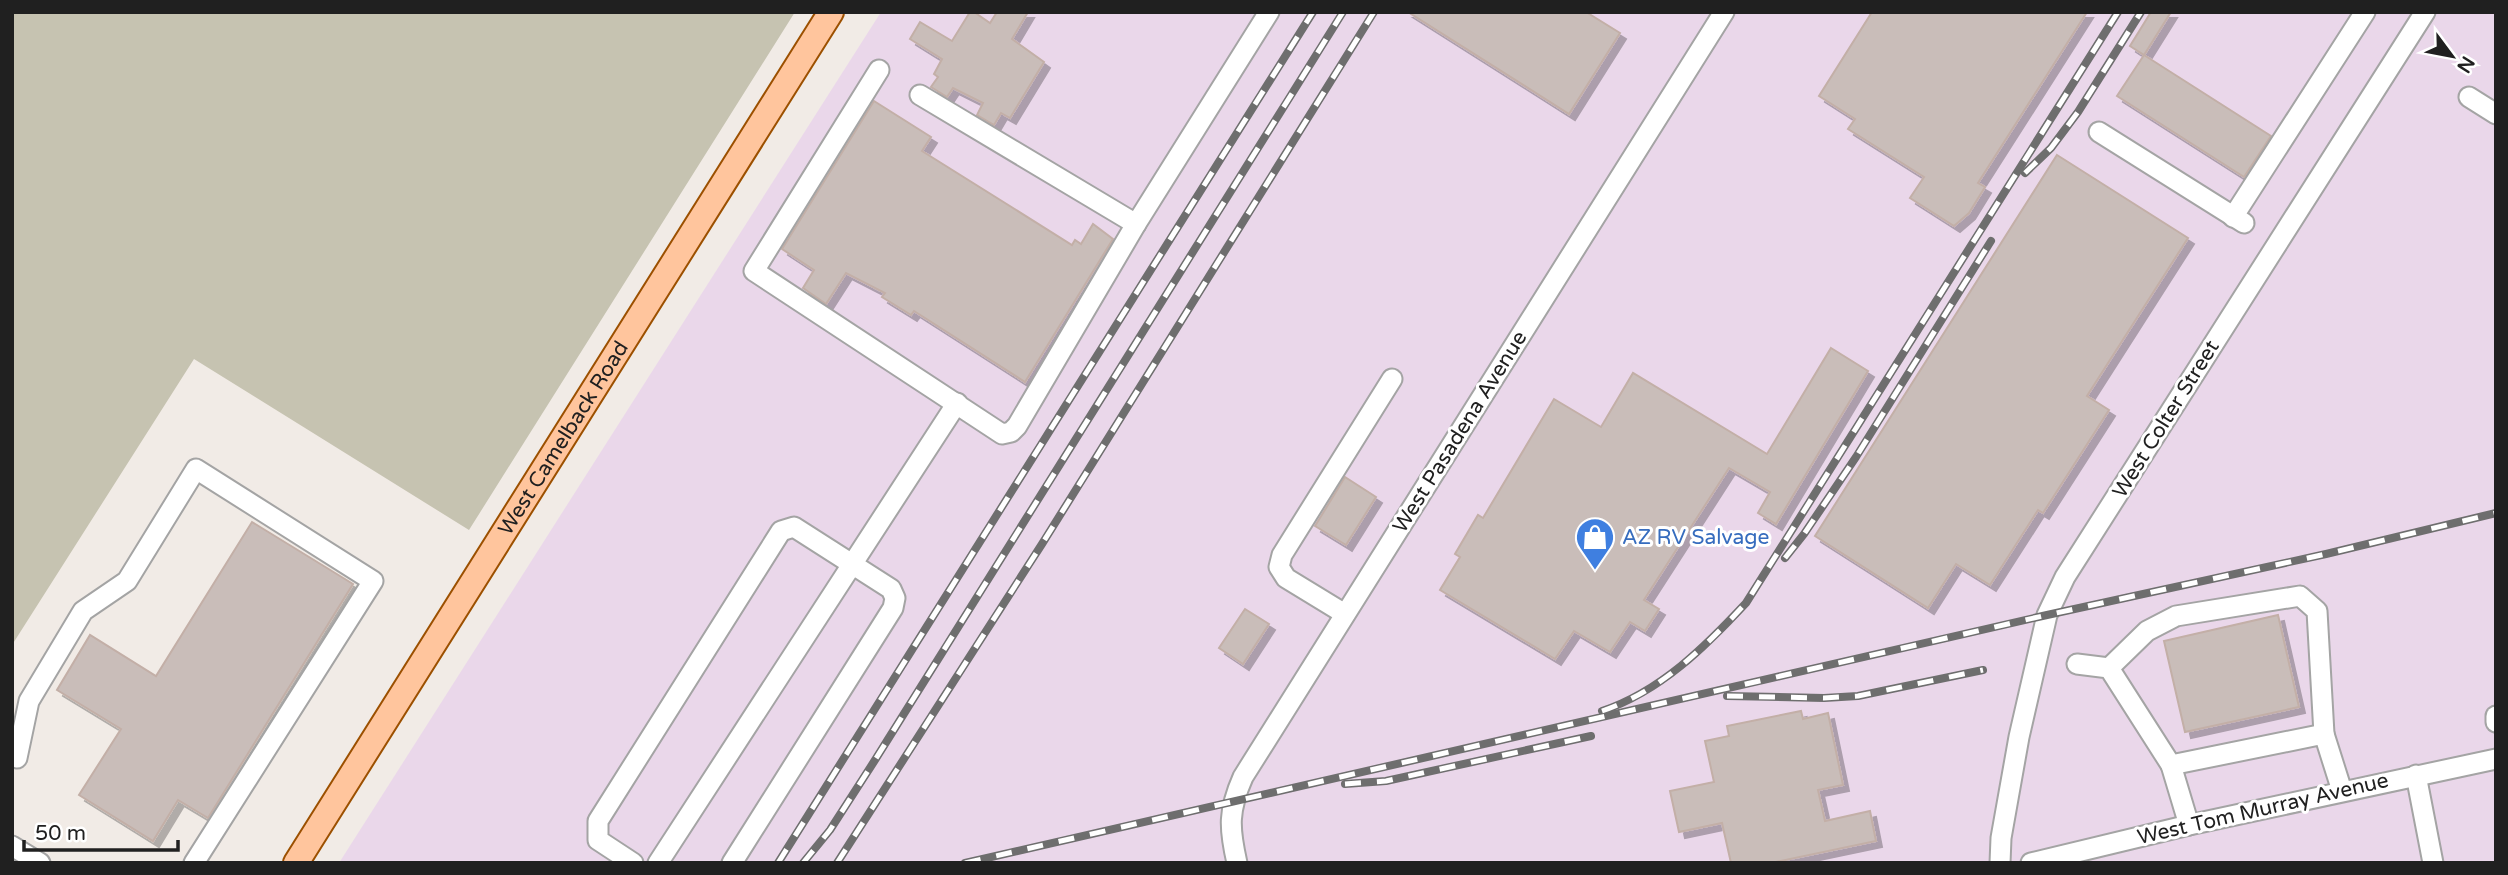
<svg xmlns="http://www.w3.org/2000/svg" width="2508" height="875" font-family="'Varela Round',sans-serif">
  <defs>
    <filter id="shadow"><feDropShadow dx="6" dy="6" stdDeviation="0" flood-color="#0004"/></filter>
  </defs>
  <rect width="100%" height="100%" fill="#f1ebe6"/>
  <path fill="#ead7ea" d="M 881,12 L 2496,12 L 2496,863 L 339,863 Z"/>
  <path fill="#c6c3b1" d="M 12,12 L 795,12 L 469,530 L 194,359 L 12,645 Z"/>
  <g fill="#c9bdb9" stroke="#c3afa7" stroke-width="2" filter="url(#shadow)">
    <path d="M 970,12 L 974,12 L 990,23 L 997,12 L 1028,12 L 1012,39 L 1044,62 L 1010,118 L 1001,113 L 994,125 L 977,115 L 983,103 L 953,88 L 947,97 L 931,87 L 938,77 L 934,74 L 942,59 L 910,39 L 920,22 L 952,41 Z"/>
    <path d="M 1408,12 L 1586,12 L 1620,33 L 1569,114 Z"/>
    <path d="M 1872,12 L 2087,12 L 1978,183 L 1985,187 L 1969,213 L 1954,226 L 1910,198 L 1924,177 L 1848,129 L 1855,119 L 1819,96 Z"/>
    <path d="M 2151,12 L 2171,12 L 2144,55 L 2130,46 Z"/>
    <path d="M 2144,55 L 2271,136 L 2244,177 L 2117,96 Z"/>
    <path d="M 874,101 L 931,137 L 922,151 L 1072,245 L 1075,240 L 1081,244 L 1093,224 L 1113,239 L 1025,382 L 914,311 L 911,315 L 882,297 L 885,293 L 846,273 L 826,304 L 803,288 L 814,270 L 782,249 Z"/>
    <path d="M 2057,155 L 2188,238 L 2087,396 L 2109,410 L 2043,513 L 2038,510 L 1990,585 L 1956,564 L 1928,608 L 1815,536 Z"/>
    <path d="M 1831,348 L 1868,371 L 1776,524 L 1758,513 L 1770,492 L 1729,468 L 1644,600 L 1659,609 L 1645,631 L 1630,622 L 1610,652 L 1574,631 L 1555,659 L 1440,590 L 1460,557 L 1455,554 L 1478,515 L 1483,518 L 1554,399 L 1601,427 L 1633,373 L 1767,454 Z"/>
    <path d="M 1345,477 L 1376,497 L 1346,545 L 1315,526 Z"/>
    <path d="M 252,522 L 353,584 L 208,818 L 178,800 L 153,841 L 79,795 L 121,729 L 57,690 L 90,635 L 156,676 Z"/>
    <path d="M 1245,609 L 1269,624 L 1243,664 L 1219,648 Z"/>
    <path d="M 2278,615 L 2299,707 L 2185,732 L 2164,641 Z"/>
    <path d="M 1801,711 L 1803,719 L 1828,713 L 1843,785 L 1818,790 L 1825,821 L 1870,811 L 1876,841 L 1771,863 L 1731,863 L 1722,823 L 1679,832 L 1670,791 L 1714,782 L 1705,741 L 1729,736 L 1727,726 Z"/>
  </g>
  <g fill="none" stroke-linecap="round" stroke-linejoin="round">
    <g stroke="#a4a4a4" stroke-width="23">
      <g id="minor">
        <path d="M 879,70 L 754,271 L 1002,434 L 1011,432 L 1017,426 L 1136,224 L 1269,12"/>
        <path d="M 920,95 L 1136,224"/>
        <path d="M 2469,97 L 2496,114"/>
        <path d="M 2099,132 L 2244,223"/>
        <path d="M 2233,217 L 2365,12"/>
        <path d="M 1345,614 L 1286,578 L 1279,567 L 1282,555 L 1392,379"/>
        <path d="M 2077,664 L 2109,668 L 2171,765 L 2324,734 L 2342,791"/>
        <path d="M 2109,668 L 2147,631 L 2176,616 L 2300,596 L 2317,611 L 2324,734"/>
        <path d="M 2496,716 L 2496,722"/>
        <path d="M 17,758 L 29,701 L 83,611 L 127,581 L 196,469 L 373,581 L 194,863"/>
        <path d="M 2171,765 L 2189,825"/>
        <path d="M 2416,775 L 2433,863"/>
        <path d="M 12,846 L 40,863"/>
        <path d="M 633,863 L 598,840 L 598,821 L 781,531 L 794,527 L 891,589 L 895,598 L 893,608 L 732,863"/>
        <path d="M 658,863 L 957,403"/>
        <path d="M 1237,863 C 1229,828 1228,811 1243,777 L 1724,12"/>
        <path d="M 2000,863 L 2001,838 L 2019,737 L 2047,615 L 2065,577 L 2425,12"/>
        <path d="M 2031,863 L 2189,825 L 2496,759"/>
      </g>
    </g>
    <g stroke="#9c5000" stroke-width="28">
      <g id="major">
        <path id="s1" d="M 296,863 L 831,12"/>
      </g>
    </g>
    <use href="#minor" stroke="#fff" stroke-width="19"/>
    <use href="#major" stroke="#ffc59d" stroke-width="24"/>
    <g stroke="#6e6e6e" stroke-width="8">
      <g id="rail">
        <path d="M 2025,173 L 2051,148 L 2078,112 L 2141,12"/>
        <path d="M 1785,558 L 1804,534 L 1856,457 L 1991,241"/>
        <path d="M 1727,696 L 1824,698 L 1858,696 L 1983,670"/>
        <path d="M 1602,711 C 1661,691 1705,647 1746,603 L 2118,12"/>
        <path d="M 1345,784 L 1386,781 L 1591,736"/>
        <path d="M 778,863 L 1313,12"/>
        <path d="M 803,863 L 830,830 L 875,760 L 1343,12"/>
        <path d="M 837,863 L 1042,544 L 1374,12"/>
        <path d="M 965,863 L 2047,615 L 2326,554 L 2496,513"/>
      </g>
    </g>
    <use href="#rail" stroke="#fff" stroke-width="5" stroke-dasharray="16" stroke-linecap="butt"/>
  </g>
  <defs>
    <g id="shop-pin" transform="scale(2.0125)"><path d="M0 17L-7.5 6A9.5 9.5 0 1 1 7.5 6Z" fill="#3f7fe0" stroke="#fff"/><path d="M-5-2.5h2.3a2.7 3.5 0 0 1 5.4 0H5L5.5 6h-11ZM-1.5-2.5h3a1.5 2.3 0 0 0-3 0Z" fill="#fff"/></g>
  </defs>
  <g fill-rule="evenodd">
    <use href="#shop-pin" x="1595" y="537"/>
  </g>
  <g text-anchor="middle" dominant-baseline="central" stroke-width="6" stroke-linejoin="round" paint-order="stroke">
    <g font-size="21" fill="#202020" stroke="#fff">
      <text transform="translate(2166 419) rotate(-58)">West Colter Street</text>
      <text transform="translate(1460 432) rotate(-58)">West Pasadena Avenue</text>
      <text stroke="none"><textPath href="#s1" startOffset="502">West Camelback Road</textPath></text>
      <text transform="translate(2263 809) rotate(-13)">West Tom Murray Avenue</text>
    </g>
    <g font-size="21" fill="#366cbe" stroke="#fff" text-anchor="start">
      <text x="1622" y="537">AZ RV Salvage</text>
    </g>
  </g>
  <rect width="2508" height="875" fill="none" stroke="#202020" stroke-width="28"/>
  <g transform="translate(2452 56) rotate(122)" stroke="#ffffff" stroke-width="5" paint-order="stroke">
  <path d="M0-5L12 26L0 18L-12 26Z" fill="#202020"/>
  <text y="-10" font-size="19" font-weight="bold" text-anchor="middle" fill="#202020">N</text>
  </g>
  <path d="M24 840v10h154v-10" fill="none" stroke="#202020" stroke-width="3.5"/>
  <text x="35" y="840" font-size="21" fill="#202020" stroke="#ffffff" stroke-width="5" paint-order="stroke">50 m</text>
</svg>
